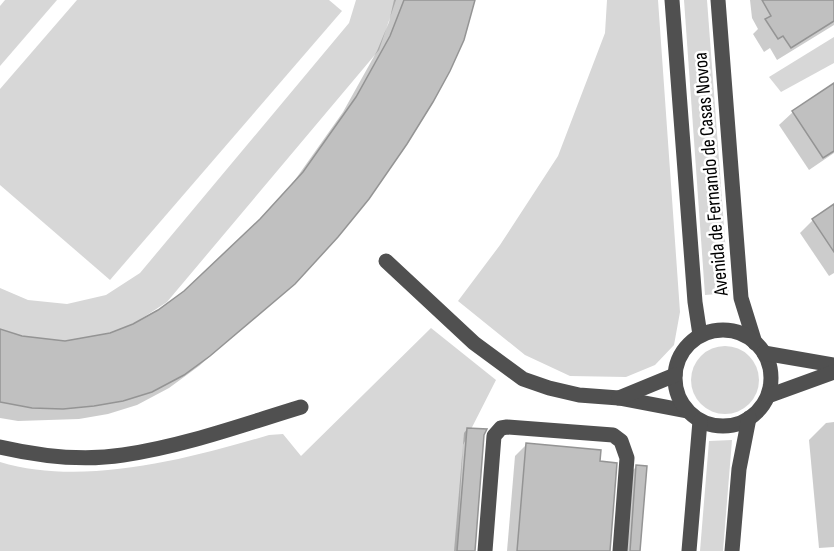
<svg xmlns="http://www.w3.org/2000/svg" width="834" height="551" font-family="'Sofia Sans Condensed',sans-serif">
  <rect width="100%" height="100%" fill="#fff"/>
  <g fill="#d7d7d7">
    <path d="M 5,0 L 57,0 L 0,66 L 0,6 Z"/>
    <path d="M 77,0 L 329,0 L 342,11 L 110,280 L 0,185 L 0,89 Z"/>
    <path d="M 356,0 L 396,0 L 379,50 L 167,302 L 124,330 L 75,344 L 24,341 L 0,332 L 0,288 L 28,300 L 67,304 L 106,295 L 140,273 L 349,23 Z"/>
    <path d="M 607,0 L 658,0 L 680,312 L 674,345 L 655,365 L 626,377 L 570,376 L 525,355 L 458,301 L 500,245 L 558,156 L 605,33 Z"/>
    <path d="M 684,0 L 707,0 L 729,293 L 705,295 Z"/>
    <path d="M 834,37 L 834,63 L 781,92 L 769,77 Z"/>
    <path d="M 431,328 L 496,380 L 463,445 L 457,551 L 0,551 L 0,462 C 83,487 188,459 269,435 L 283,434 L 301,456 Z"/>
    <circle cx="725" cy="380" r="34"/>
    <path d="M 732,440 L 723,551 L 700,551 L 709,441 Z"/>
  </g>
  <g fill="#0003">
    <path d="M 394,0 L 473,0 L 293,283 L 199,366 L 169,388 L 137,405 L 108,414 L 79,419 L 18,421 L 0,418 L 0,330 L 22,337 L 65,342 L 110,334 L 134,325 L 159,311 L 185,292 L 224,257 L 290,187 L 343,112 L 377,51 L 389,22 Z"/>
    <path d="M 750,0 L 834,0 L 834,25 L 777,60 L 770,48 L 764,52 L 753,34 L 758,29 L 752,18 Z"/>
    <path d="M 834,85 L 834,153 L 809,170 L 779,125 L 793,112 Z"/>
    <path d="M 834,206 L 834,273 L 829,276 L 800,233 L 813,220 Z"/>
    <path d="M 834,422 L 834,547 L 819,548 L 809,440 L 826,423 Z"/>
    <path d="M 467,429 L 483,435 L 474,551 L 454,551 L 464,433 Z"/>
    <path d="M 526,445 L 598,463 L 609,551 L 507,551 L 515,456 Z"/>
    <path d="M 637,466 L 639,551 L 620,551 L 625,478 Z"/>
  </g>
  <g fill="#c0c0c0" stroke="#949494" stroke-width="1.5">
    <path d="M 404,0 L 475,0 L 464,40 L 450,71 L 433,102 L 407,144 L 369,199 L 338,237 L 295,284 L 210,356 L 184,375 L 152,392 L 123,401 L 94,406 L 63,409 L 32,408 L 0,402 L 0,329 L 22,336 L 65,341 L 110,333 L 133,324 L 158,310 L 184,291 L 260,219 L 303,172 L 356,97 L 390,36 Z"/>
    <path d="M 762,0 L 834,0 L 834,21 L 791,48 L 783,36 L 778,39 L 765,19 L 771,16 Z"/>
    <path d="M 834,83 L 834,151 L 823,158 L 792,111 Z"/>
    <path d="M 834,204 L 834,252 L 812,219 Z"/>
    <path d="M 467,428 L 487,429 L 484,435 L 475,551 L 457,551 Z"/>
    <path d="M 526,443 L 601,450 L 600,461 L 617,463 L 610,551 L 517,551 Z"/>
    <path d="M 636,465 L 647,466 L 640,551 L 630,551 Z"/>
  </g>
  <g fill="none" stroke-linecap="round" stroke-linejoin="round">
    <g stroke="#505050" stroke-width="15">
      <path d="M 672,0 L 695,302 L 700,335"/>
      <path d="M 718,0 L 741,298 L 755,343"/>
      <path d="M 386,261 L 474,343 L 523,379 L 549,388 L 579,395 L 619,398 L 687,411"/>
      <circle cx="723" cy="378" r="48"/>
      <path d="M 764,353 L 834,365"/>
      <path d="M 768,396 L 834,372"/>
      <path d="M 619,398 L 675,375"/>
      <path d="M 0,447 C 39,456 84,461 123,455 C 184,446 242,425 301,407"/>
      <path d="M 485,551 L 494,436 L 501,428 L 507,427 L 613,435 L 621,441 L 627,458 L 620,551"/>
      <path d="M 689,551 L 700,421"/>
      <path d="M 732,551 L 739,469 L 749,418"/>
    </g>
  </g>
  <g text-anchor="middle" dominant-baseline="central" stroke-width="5" stroke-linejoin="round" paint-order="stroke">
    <g font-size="20" fill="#000" stroke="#fff">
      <text transform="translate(711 174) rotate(-95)">Avenida de Fernando de Casas Novoa</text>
    </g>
  </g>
</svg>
